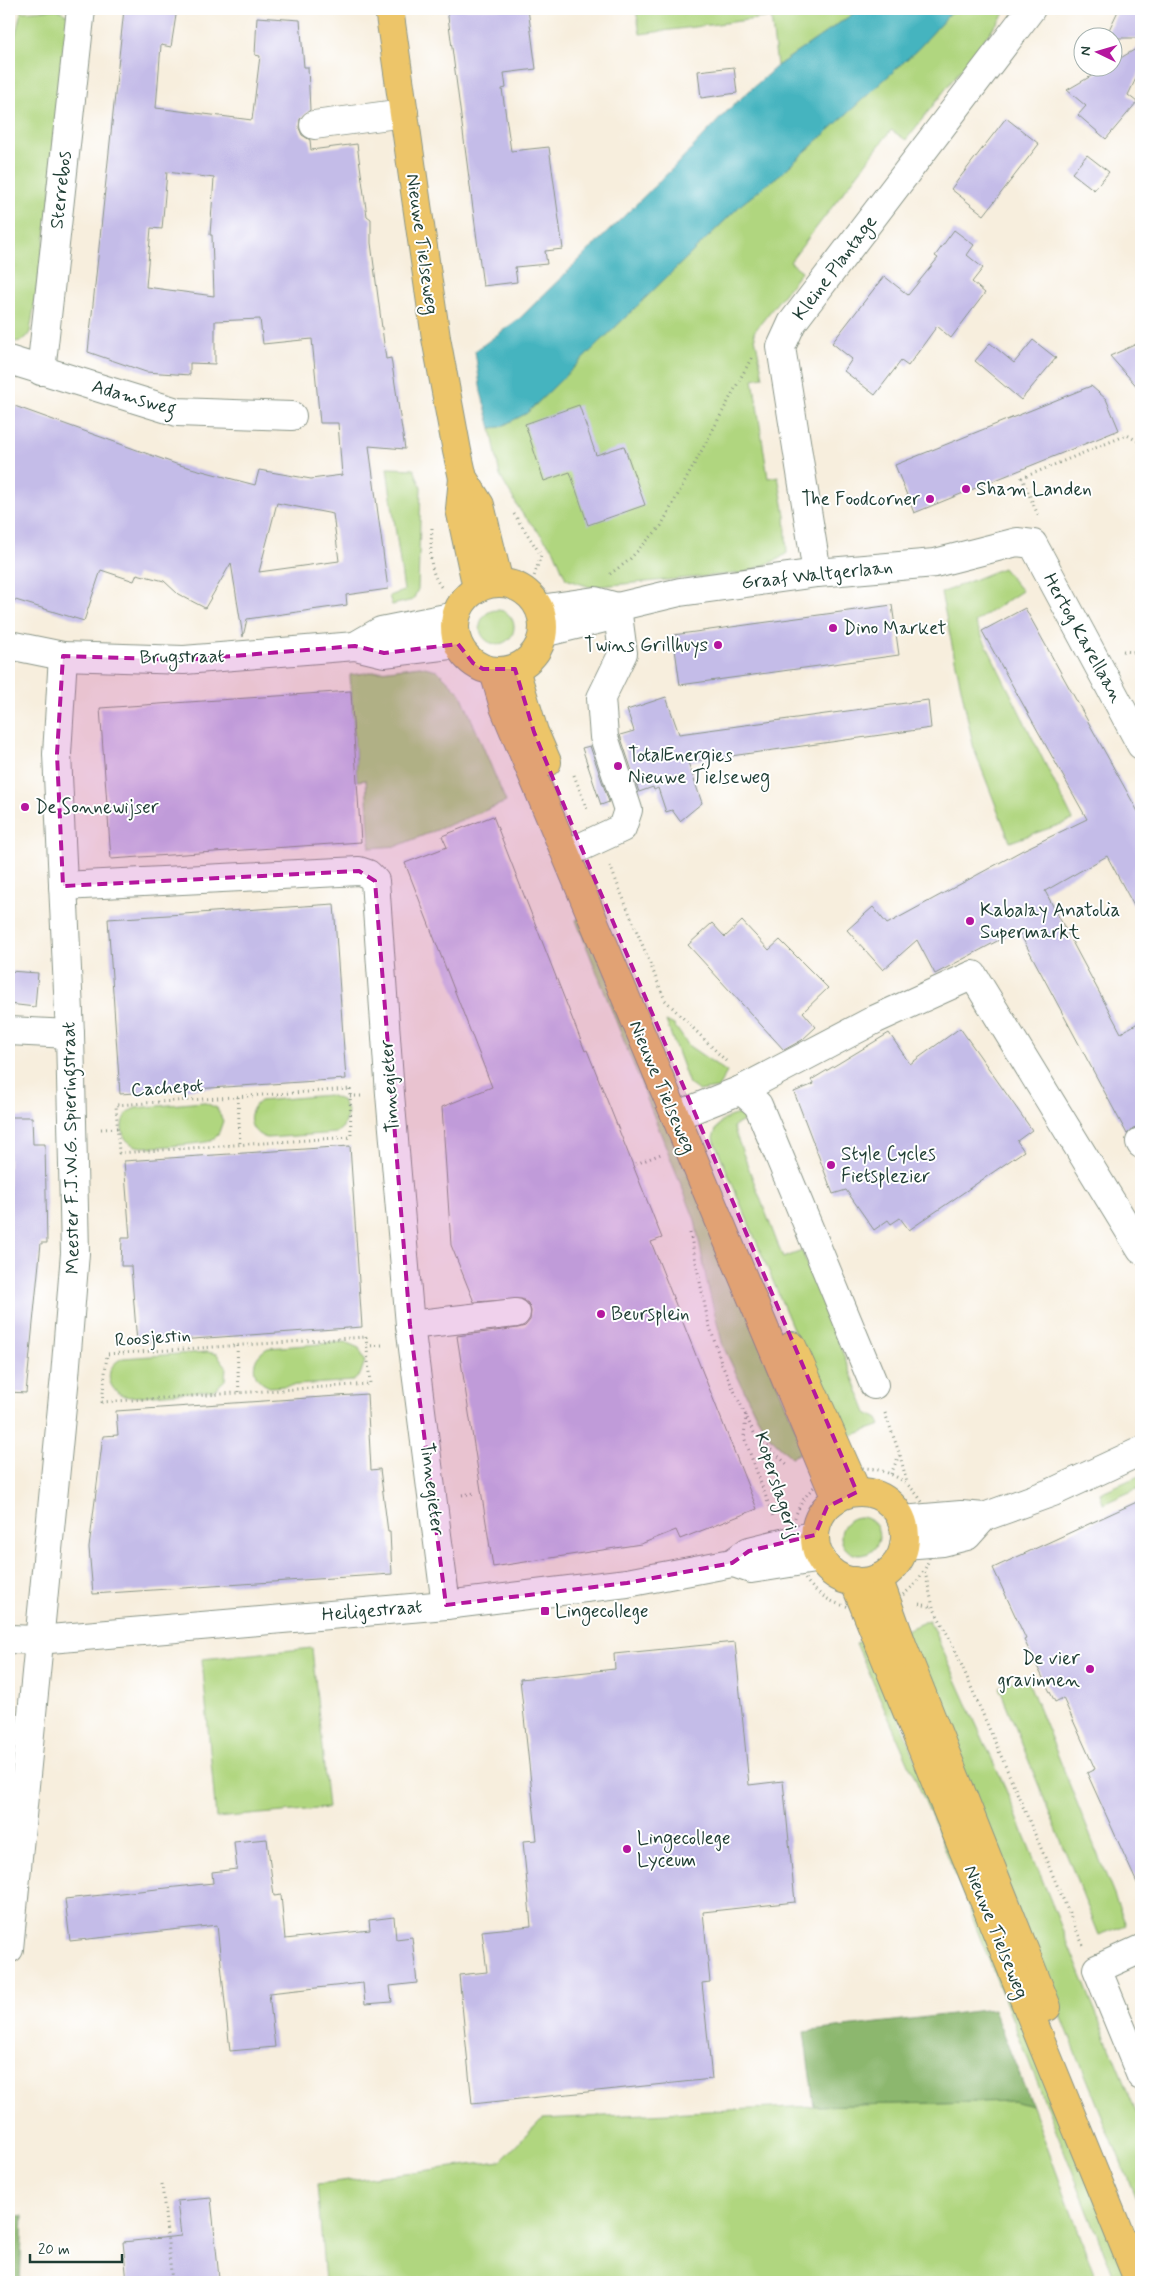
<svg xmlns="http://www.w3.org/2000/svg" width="1150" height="2291" font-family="Mynerve,sans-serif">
  <rect width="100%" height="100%" fill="#fff"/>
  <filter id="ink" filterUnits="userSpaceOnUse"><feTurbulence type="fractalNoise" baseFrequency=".02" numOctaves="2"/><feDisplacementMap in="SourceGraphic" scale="10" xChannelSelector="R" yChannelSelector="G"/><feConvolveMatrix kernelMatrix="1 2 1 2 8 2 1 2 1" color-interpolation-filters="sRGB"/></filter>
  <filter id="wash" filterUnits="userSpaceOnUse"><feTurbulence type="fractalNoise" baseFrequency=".0096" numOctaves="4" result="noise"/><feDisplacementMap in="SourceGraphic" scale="20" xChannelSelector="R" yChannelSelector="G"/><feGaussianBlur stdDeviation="1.12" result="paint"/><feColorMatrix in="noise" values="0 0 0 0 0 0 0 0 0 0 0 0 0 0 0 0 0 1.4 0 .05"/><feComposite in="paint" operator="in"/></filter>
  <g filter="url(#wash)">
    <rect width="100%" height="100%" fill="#f7eedd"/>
    <g fill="#b0d67f" stroke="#688a5a">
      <path d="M 57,9 L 71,17 L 48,218 L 30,332 C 25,342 18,342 9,342 L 9,62 L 21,12 Z"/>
      <path d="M 636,9 L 860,9 L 777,66 L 771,17 L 640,34 Z"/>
      <path d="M 954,9 L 1008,9 L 906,140 L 891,130 L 790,262 L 802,271 L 754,332 L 763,377 L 753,379 L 768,478 L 778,476 L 785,515 L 787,553 L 777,560 L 744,573 L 590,587 L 566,579 L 554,550 L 521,512 L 500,476 L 491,428 L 500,427 L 527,413 L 743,203 L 783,172 L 918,49 Z"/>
      <path d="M 387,468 L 414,469 L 421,487 L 418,589 L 413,600 L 392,605 L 389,596 L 404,591 Z"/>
      <path d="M 1003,568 L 1022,591 L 975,622 L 1073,820 L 1010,842 L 974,749 L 941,593 Z"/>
      <circle cx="497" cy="627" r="17"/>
      <path d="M 420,666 L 437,670 L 461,694 L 506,802 L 397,846 L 370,848 L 366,780 L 357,781 L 350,675 Z"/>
      <path d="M 583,916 L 805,1451 L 791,1457 L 770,1437 L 756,1415 L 723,1346 L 707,1283 L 695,1220 L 576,920 Z"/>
      <path d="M 666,1021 L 674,1025 L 689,1046 L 727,1072 L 718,1088 L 699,1091 L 689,1084 Z"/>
      <path d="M 328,1095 L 342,1100 L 348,1113 L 343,1127 L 336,1133 L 267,1138 C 248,1133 245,1112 260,1101 Z"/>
      <path d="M 203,1102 L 217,1108 L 223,1121 L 218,1135 L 211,1141 C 199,1144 147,1149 136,1146 C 127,1143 121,1135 122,1125 C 123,1116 128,1111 136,1108 Z"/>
      <path d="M 740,1114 L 747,1119 L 733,1127 L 783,1258 L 802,1251 L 867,1413 L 878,1419 L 881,1425 L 845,1438 L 827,1410 L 713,1138 C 718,1122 724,1117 740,1114 Z"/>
      <path d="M 345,1342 L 359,1348 L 365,1361 L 360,1375 L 353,1381 L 270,1387 C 250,1380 249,1358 268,1348 Z"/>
      <path d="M 207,1352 L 217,1354 L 226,1366 L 225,1380 L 214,1390 L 130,1397 C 107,1395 101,1367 123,1358 Z"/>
      <path d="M 1141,1475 L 1141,1487 L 1103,1504 L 1100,1493 Z"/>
      <circle cx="860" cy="1536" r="19"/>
      <path d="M 929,1620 L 1006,1790 L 1141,2124 L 1141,2211 L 904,1631 Z"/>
      <path d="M 866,1638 L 1130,2282 L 1116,2282 L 938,1831 L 856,1643 Z"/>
      <path d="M 312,1648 L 328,1808 L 216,1818 L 202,1659 Z"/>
      <path d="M 1026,1676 L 1126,1925 L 1099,1935 L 999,1687 Z"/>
      <path d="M 1014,2101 L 1032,2106 L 1097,2282 L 325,2282 L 317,2184 L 501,2161 L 542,2119 L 814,2106 Z"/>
    </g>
    <g fill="#8cb76e" stroke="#567a51">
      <path d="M 993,2009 L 1032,2106 L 1014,2101 L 814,2106 L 804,2032 Z"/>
      <path d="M 9,2215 L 23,2216 L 20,2282 L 9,2282 Z"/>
    </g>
    <path fill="#45b4bf" stroke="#32787a" d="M 860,9 L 954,9 L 918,49 L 783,172 L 743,203 L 527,413 L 500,427 L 491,428 L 481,392 L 475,351 L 520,318 L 674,167 L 729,109 L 777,66 Z"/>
    <g id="blocks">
      <g fill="#c4bce8" fill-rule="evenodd">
        <path d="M 124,9 L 177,9 L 171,47 L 161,45 L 156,108 L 252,120 L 260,56 L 255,55 L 257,17 L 300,20 L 304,67 L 308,67 L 310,110 L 300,119 L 299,128 L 302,135 L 310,140 L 311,150 L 357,144 L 367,216 L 371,219 L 371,243 L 386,359 L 391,358 L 405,449 L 369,446 L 388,589 L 346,595 L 347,605 L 247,619 L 243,637 L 231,563 L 205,608 L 178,594 L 164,581 L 137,574 L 134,581 L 101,570 L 84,621 L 9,598 L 9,404 L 176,464 L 255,485 L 259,470 L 311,479 L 342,475 L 338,423 L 320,423 L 312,339 L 263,344 L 260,319 L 215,321 L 215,364 L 190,363 L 190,375 L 146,372 L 88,352 ZM 167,172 L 214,178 L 210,235 L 212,235 L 214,296 L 146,287 L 151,228 L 162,229 ZM 277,503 L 333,514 L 339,561 L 259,572 Z"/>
        <path d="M 447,9 L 528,9 L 536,69 L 504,73 L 506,88 L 502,89 L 511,151 L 549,147 L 563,249 L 545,251 L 547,264 L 515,267 L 517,282 L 483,286 Z"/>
        <path d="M 1119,9 L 1141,9 L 1141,38 L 1105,38 Z"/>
        <path d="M 1141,46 L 1141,68 L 1128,95 L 1137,102 L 1106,139 L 1078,115 L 1086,106 L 1067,90 L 1105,68 L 1112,68 L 1112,63 Z"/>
        <path d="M 734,67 L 737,93 L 701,98 L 698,71 Z"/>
        <path d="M 1006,118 L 1039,144 L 984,215 L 951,189 Z"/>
        <path d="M 1087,155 L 1109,172 L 1094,190 L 1072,173 Z"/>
        <path d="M 954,230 L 974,245 L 967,255 L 983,268 L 972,282 L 985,293 L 951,338 L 937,326 L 908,366 L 901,361 L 875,395 L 844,371 L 852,359 L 832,343 L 884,276 L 908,295 L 938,258 L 935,256 Z"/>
        <path d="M 1033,340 L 1056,358 L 1021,400 L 975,361 L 990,343 L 1014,363 Z"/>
        <path d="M 1141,342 L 1141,391 L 1110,356 Z"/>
        <path d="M 1091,386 L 1106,399 L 1119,430 L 914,513 L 895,465 Z"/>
        <path d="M 579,405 L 596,455 L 624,446 L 645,505 L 588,525 L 570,472 L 544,481 L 525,424 Z"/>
        <path d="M 892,605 L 899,655 L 680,685 L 673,635 Z"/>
        <path d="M 1025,608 L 1141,817 L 1141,919 L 1107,856 L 1045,891 L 1121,1033 L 1141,1021 L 1141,1126 L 1133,1128 L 1127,1134 L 1018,930 L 935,974 L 917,940 L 883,970 L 847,930 L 873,907 L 887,924 L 1023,850 L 1087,819 L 982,631 Z"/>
        <path d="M 351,691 L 361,842 L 111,859 L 100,708 Z"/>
        <path d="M 666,697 L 679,734 L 928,700 L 931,728 L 688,762 L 702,803 L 680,821 L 672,810 L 666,812 L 658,788 L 654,790 L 653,787 L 639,792 L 620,735 L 634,731 L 627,710 Z"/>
        <path d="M 590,746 L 609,802 L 601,805 L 582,748 Z"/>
        <path d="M 493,816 L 585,1051 L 587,1050 L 662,1238 L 651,1242 L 757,1509 L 680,1539 L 676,1530 L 641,1544 L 493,1567 L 457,1336 L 518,1328 L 525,1326 L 530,1320 L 531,1311 L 528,1303 L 522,1299 L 474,1302 L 451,1245 L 442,1107 L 492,1087 L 405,863 L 447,847 L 442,836 Z"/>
        <path d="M 334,904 L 346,1079 L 120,1094 L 108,919 Z"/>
        <path d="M 742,921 L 769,950 L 780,940 L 828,988 L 803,1012 L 816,1027 L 802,1040 L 784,1050 L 688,945 L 712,923 L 725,937 Z"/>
        <path d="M 9,971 L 38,973 L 35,1007 L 9,1004 Z"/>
        <path d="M 960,1028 L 1032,1130 L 1017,1141 L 1024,1151 L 909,1230 L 900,1218 L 891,1224 L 888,1220 L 874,1230 L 846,1190 L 833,1194 L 794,1092 L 814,1084 L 811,1080 L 889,1033 L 910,1064 Z"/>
        <path d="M 9,1117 L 32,1117 L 33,1144 L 45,1144 L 47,1243 L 41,1243 L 26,1393 L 9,1392 Z"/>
        <path d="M 350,1146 L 362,1327 L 137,1343 L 131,1266 L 121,1266 L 122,1238 L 130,1238 L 124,1161 Z"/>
        <path d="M 367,1394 L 371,1470 L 380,1469 L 388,1532 L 390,1532 L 392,1574 L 93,1594 L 89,1548 L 103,1436 L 118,1435 L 116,1411 Z"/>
        <path d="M 1141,1500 L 1141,1892 L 1087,1773 L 1095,1769 L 1063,1698 L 1055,1702 L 1024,1640 L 1026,1639 L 993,1568 Z"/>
        <path d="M 735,1642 L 749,1785 L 783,1781 L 795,1902 L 703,1912 L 710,1982 L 702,1983 L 712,2079 L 472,2104 L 459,1975 L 487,1972 L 482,1931 L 531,1926 L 523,1841 L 537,1840 L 520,1679 L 615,1669 L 614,1654 Z"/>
        <path d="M 267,1839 L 274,1896 L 281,1895 L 285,1939 L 370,1930 L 369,1920 L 394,1917 L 396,1939 L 412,1937 L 417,1983 L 390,1986 L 392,2002 L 365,2004 L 363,1983 L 269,1993 L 275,2047 L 230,2051 L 217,1925 L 70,1941 L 65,1899 L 213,1883 L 212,1872 L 237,1869 L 234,1842 Z"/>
        <path d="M 211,2198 L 219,2278 L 169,2282 L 127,2282 L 123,2242 L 181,2236 L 177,2201 Z"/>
      </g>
    </g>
  </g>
  <g filter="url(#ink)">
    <use href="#blocks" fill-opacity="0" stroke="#8b9688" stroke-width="1"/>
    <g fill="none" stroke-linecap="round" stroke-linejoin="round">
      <g stroke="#8b9688" stroke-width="30">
        <g id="minor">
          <path d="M 314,125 L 404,113"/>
          <path d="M 9,360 L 177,412 L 292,416"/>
          <path d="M 41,371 L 81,9"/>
          <path d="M 817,573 L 781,347 L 792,323 L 1031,9"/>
          <path d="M 540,609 L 595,601 L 617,607"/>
          <path d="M 543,633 L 601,619 L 617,607 L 680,592 L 817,573 L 935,563 L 1017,542 L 1033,544 L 1141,745"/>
          <path d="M 9,645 L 63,656 L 184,660 L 355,646 L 384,653 L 458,644"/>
          <path d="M 355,646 L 381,631 L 456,616"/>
          <path d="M 581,847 L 622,828 L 628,810 L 604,737 L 601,698 L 623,653 L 617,607"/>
          <path d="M 63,886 L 359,871 L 368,874 L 375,881 L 390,1094 L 410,1325 L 446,1605"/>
          <path d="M 9,1031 L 70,1034"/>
          <path d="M 741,1090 L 758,1105 L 874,1385"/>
          <path d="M 691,1110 L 741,1090 L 876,1019 L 973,975 L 1141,1250"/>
          <path d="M 1140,1142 L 1141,1144"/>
          <path d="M 410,1325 L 516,1313"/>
          <path d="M 902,1520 L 961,1515 L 984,1517 L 1053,1492 L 1141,1451"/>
          <path d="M 904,1545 L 943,1542 L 967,1536 L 984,1517"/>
          <path d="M 734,1563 L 751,1569 L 821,1558"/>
          <path d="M 9,1639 L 38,1640 L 446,1605 L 627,1583 L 732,1563 L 749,1551 L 815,1535"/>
          <path d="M 9,1949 L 65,1376 L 75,1253 L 70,1034 L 57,754 L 63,656"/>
          <path d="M 1141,1949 L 1097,1969 L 1141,2076"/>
        </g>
      </g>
      <g stroke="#8b9688" stroke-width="30">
        <g id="major">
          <path d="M 389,9 L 436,338 L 457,451 L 463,478 L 480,505 L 499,583"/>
          <path d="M 463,478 L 460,509 L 477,588"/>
          <circle cx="499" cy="627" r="44"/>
          <path d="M 515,669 L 534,732 L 547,762"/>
          <path d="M 494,672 L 504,707 L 836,1499"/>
          <path d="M 792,1346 L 857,1492"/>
          <circle cx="860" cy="1537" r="45"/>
          <path d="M 878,1578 L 902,1644 L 1047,2007"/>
          <path d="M 854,1581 L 1139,2282"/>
        </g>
      </g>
      <g stroke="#8b9688" stroke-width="3" stroke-dasharray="1 4" stroke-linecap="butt">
        <path d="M 514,514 L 541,555 L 534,577"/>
        <path d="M 1038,515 L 1022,478 L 1127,435 L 1141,443"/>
        <path d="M 432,528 C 431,550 427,569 442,588"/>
        <path d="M 610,574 L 628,561 L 661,526 L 752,357"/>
        <path d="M 1123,651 L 1133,652 L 1141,647"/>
        <path d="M 574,775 L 588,812"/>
        <path d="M 610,866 L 665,1000 L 728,1063"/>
        <path d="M 350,1089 L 351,1137 L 119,1153 L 116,1105 Z"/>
        <path d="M 350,1096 L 362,1096"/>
        <path d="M 238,1097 L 240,1145"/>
        <path d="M 101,1129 L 118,1128"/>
        <path d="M 636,1164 L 661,1154"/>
        <path d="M 690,1233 L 708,1321 L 722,1365 L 755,1435 L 788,1465"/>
        <path d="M 366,1337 L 370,1384 L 102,1402 L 107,1354 Z"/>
        <path d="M 237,1346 L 239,1393"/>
        <path d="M 366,1346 L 383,1345"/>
        <path d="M 885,1413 L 900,1455 L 907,1483"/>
        <path d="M 746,1415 L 744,1437 L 773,1516"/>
        <circle cx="862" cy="1538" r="70"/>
        <path d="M 891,1474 L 899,1455"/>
        <path d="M 462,1495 L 475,1493"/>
        <path d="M 925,1572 L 933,1607 L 952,1643 L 1083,1945"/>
        <path d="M 919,1604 L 933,1607"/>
        <path d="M 162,2184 L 172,2282"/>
      </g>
      <use href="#minor" stroke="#fff" stroke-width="28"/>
      <use href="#major" stroke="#edc569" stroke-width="28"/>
    </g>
  </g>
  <path fill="#b5179e" fill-opacity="0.2" stroke="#b5179e" stroke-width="4" stroke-dasharray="10 6" stroke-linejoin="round" d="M 458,644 L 473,663 L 483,669 L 515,669 L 534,732 L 581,847 L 857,1492 L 827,1507 L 815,1535 L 749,1551 L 732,1563 L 627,1583 L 446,1605 L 410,1325 L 375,881 L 359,871 L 63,886 L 57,754 L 63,656 L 184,660 L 355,646 L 384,653 Z"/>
  <g fill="#b5179e" stroke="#fff" stroke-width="2">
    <circle cx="966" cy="489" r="5"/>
    <circle cx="930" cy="499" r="5"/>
    <circle cx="833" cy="628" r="5"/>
    <circle cx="718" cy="645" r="5"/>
    <circle cx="618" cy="766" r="5"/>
    <circle cx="25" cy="807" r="5"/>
    <circle cx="970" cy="921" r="5"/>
    <circle cx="831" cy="1165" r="5"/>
    <circle cx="601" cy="1314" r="5"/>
    <rect x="540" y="1606" width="10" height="10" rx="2.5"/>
    <circle cx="1090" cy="1669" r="5"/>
    <circle cx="627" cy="1849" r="5"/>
  </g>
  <g text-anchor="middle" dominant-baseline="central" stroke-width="4" stroke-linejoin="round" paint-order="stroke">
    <g font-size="19" fill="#1f3d34" stroke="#fff">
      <text transform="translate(61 190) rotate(-84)">Sterrebos</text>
      <text transform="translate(422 244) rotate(82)">Nieuwe Tielseweg</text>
      <text transform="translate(835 268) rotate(-53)">Kleine Plantage</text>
      <text transform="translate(134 398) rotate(16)">Adamsweg</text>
      <text transform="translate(817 575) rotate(-6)">Graaf Waltgerlaan</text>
      <text transform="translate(1083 638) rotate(61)">Hertog Karellaan</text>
      <text transform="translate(182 657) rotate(-1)">Brugstraat</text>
      <text transform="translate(390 1086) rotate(-94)">Tinnegieter</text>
      <text transform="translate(662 1087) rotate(67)">Nieuwe Tielseweg</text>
      <text transform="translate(167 1088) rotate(-4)">Cachepot</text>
      <text transform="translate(71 1148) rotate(-91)">Meester F.J.W.G. Spieringstraat</text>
      <text transform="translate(153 1338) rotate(-4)">Roosjestin</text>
      <text transform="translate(777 1485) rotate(72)">Koperslagerij</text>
      <text transform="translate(432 1489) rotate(83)">Tinnegieter</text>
      <text transform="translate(372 1611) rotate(-5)">Heiligestraat</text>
      <text transform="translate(996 1932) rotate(68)">Nieuwe Tielseweg</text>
    </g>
    <g font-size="19" fill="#1f3d34" stroke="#fff" text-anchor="start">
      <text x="976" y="489">Sham Landen</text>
      <text x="920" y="499" text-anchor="end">The Foodcorner</text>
      <text x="843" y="628">Dino Market</text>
      <text x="708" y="645" text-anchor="end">Twins Grillhuys</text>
      <text x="628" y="755">TotalEnergies<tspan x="628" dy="22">Nieuwe Tielseweg</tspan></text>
      <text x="35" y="807">De Sonnewijser</text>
      <text x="980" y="910">Kabalay Anatolia<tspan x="980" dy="22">Supermarkt</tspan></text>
      <text x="841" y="1154">Style Cycles<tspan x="841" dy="22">Fietsplezier</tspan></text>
      <text x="611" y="1314">Beursplein</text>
      <text x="555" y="1611">Lingecollege</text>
      <text x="1080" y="1658" text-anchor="end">De vier<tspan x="1080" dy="22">gravinnen</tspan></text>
      <text x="637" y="1838">Lingecollege<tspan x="637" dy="22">Lyceum</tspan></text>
    </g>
  </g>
  <rect width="1150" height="2291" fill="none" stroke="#fff" stroke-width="30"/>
  <g transform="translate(1098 52) rotate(275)"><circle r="24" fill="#ffffff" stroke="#a5b1ae"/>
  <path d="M0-4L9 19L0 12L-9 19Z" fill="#b5179e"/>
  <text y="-8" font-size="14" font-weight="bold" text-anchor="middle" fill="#1f3d34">N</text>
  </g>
  <path d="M30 2254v8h92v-8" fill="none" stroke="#1f3d34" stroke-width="2.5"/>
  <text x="38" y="2254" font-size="15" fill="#1f3d34" stroke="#ffffff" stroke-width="4" paint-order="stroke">20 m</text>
</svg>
